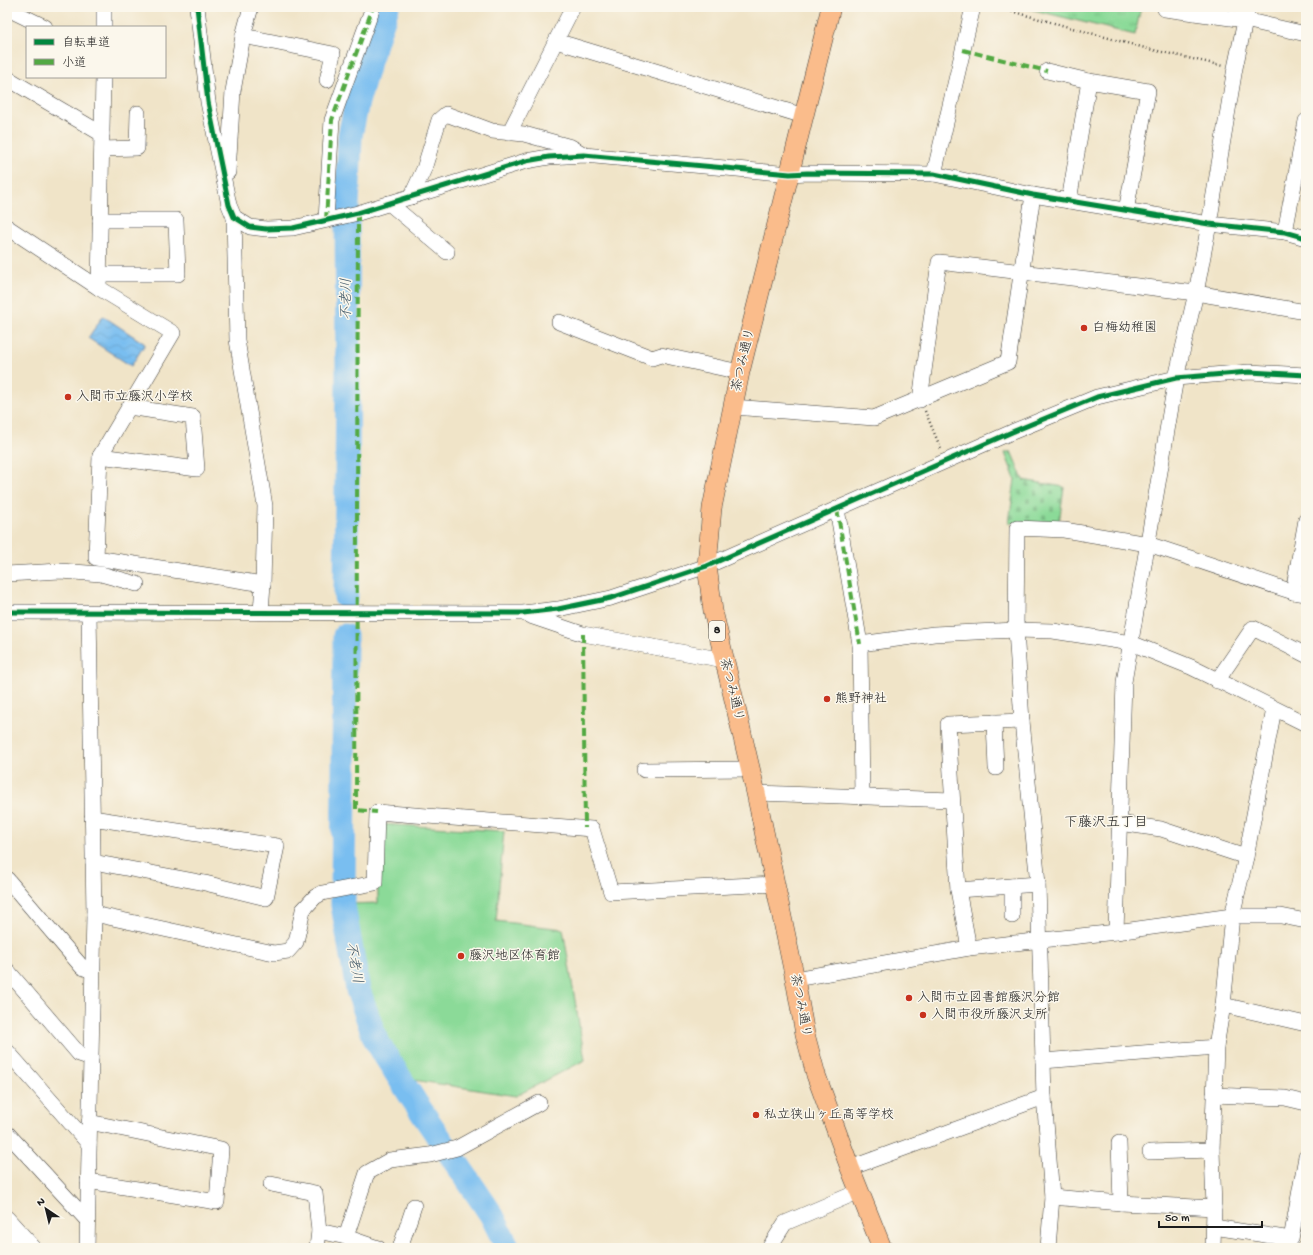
<svg xmlns="http://www.w3.org/2000/svg" width="1313" height="1255" font-family="'Gochi Hand','Klee One',sans-serif">
  <defs>
    <pattern id="cemetery-stones" width="16" height="16" patternUnits="userSpaceOnUse"><rect width="16" height="16" fill="#8bda98"/><path d="M2 7V4a2 2 0 0 1 4 0v3zM10 15v-3a2 2 0 0 1 4 0v3z" fill="#77ba82"/></pattern>
    <pattern id="park-tufts" width="24" height="20" patternUnits="userSpaceOnUse"><rect width="24" height="20" fill="#8bda98"/><path d="M3 7l-1-3M5 7V3M7 7l1-3M15 17l-1-3M17 17v-4M19 17l1-3" fill="none" stroke="#77ba82"/></pattern>
    <pattern id="water-waves" width="16" height="10" patternUnits="userSpaceOnUse"><rect width="16" height="10" fill="#79bef0"/><path d="M0 5q4-4 8 0t8 0" fill="none" stroke="#68a3cd"/></pattern>
  </defs>
  <rect width="100%" height="100%" fill="#fbf7ec"/>
  <filter id="ink" filterUnits="userSpaceOnUse"><feTurbulence type="fractalNoise" baseFrequency=".025" numOctaves="2"/><feDisplacementMap in="SourceGraphic" scale="8" xChannelSelector="R" yChannelSelector="G"/><feConvolveMatrix kernelMatrix="1 2 1 2 8 2 1 2 1" color-interpolation-filters="sRGB"/></filter>
  <filter id="wash" filterUnits="userSpaceOnUse"><feTurbulence type="fractalNoise" baseFrequency=".012" numOctaves="4" result="noise"/><feDisplacementMap in="SourceGraphic" scale="16" xChannelSelector="R" yChannelSelector="G"/><feGaussianBlur stdDeviation="0.9" result="paint"/><feColorMatrix in="noise" values="0 0 0 0 0 0 0 0 0 0 0 0 0 0 0 0 0 1.4 0 .05"/><feComposite in="paint" operator="in"/></filter>
  <g filter="url(#wash)">
    <rect width="100%" height="100%" fill="#f0e4c8"/>
    <path fill="url(#cemetery-stones)" stroke="#547b5a" d="M 1011,451 L 1023,480 L 1064,487 L 1059,523 L 1009,523 L 1015,479 L 1005,453 Z"/>
    <path fill="url(#park-tufts)" stroke="#547b5a" d="M 1022,7 L 1141,7 L 1135,35 Z"/>
    <path fill="#8bda98" stroke="#547b5a" d="M 377,824 L 504,831 L 496,921 L 563,929 L 585,1060 L 516,1096 L 401,1078 L 359,983 L 348,904 L 378,903 Z"/>
    <path fill="url(#water-waves)" stroke="#4a6d86" d="M 103,316 L 145,344 L 131,366 L 88,338 Z"/>
    <g fill="none" stroke-linecap="round" stroke-linejoin="round">
      <g stroke="#79bef0" stroke-width="25">
        <path d="M 346,597 L 348,373 L 347,207 L 350,136 L 357,102 L 367,67 L 387,7"/>
        <path d="M 345,636 L 343,905 L 358,990 L 375,1038 L 385,1055 L 415,1102 L 491,1214 L 508,1248"/>
      </g>
    </g>
  </g>
  <g filter="url(#ink)">
    <g fill="none" stroke-linecap="round" stroke-linejoin="round">
      <g stroke="#3c3a36" stroke-width="16">
        <g id="minor">
          <path d="M 9,7 L 8,9 L 45,27"/>
          <path d="M 197,7 L 208,102 L 229,205 L 234,217 L 250,227 L 266,229 L 293,228 L 358,213 L 526,161 L 549,157 L 584,155 L 790,174 L 807,173 L 934,174 L 1033,195 L 1209,224 L 1285,232 L 1306,238"/>
          <path d="M 1165,7 L 1165,9 L 1245,20 L 1306,34"/>
          <path d="M 104,27 L 104,7"/>
          <path d="M 243,36 L 333,54 L 327,80"/>
          <path d="M 556,41 L 804,116"/>
          <path d="M 1047,71 L 1089,81"/>
          <path d="M 7,78 L 102,134"/>
          <path d="M 509,133 L 573,7"/>
          <path d="M 102,149 L 137,148 L 138,113"/>
          <path d="M 228,172 L 233,91 L 243,36 L 251,7"/>
          <path d="M 934,174 L 973,7"/>
          <path d="M 411,197 L 424,169 L 439,120 L 446,114 L 492,131 L 524,134 L 571,147 L 583,154"/>
          <path d="M 1069,201 L 1089,81 L 1148,91 L 1126,211"/>
          <path d="M 389,203 L 447,252"/>
          <path d="M 234,217 L 237,340 L 265,506 L 263,584 L 261,612"/>
          <path d="M 326,220 L 332,120 L 373,7"/>
          <path d="M 7,227 L 99,288 L 173,333 L 100,456 L 96,558 L 263,584"/>
          <path d="M 1285,232 L 1306,121"/>
          <path d="M 100,274 L 178,274 L 176,220 L 100,220"/>
          <path d="M 99,288 L 103,77"/>
          <path d="M 559,322 L 652,358 L 661,355 L 740,372"/>
          <path d="M 920,400 L 939,262 L 1196,293 L 1306,312"/>
          <path d="M 733,407 L 874,418 L 1008,362 L 1033,195"/>
          <path d="M 100,456 L 197,469 L 193,417 L 129,407"/>
          <path d="M 837,509 L 860,644 L 862,796"/>
          <path d="M 7,574 L 60,571 L 101,574 L 137,584"/>
          <path d="M 1293,592 L 1306,520"/>
          <path d="M 7,612 L 523,613 L 558,609 L 611,598 L 707,566 L 1012,432 L 1097,397 L 1176,378 L 1249,372 L 1306,375"/>
          <path d="M 527,615 L 583,634 L 724,660"/>
          <path d="M 860,644 L 934,634 L 1016,630 L 1053,631 L 1131,643 L 1191,667 L 1306,724"/>
          <path d="M 1217,681 L 1253,628 L 1306,655"/>
          <path d="M 994,722 L 996,768"/>
          <path d="M 644,770 L 750,769"/>
          <path d="M 756,793 L 952,800"/>
          <path d="M 92,818 L 277,846 L 266,898 L 205,883 L 93,862"/>
          <path d="M 1119,823 L 1161,829 L 1246,857"/>
          <path d="M 7,879 L 82,967 L 92,971"/>
          <path d="M 1012,886 L 1012,916"/>
          <path d="M 958,890 L 1038,884"/>
          <path d="M 94,914 L 274,953 L 288,951 L 296,942 L 303,910 L 315,897 L 322,893 L 375,883 L 377,812 L 592,829 L 611,892 L 776,884"/>
          <path d="M 1116,932 L 1124,682 L 1176,378 L 1196,293 L 1209,224 L 1235,68 L 1248,7"/>
          <path d="M 969,948 L 958,890 L 948,724 L 1022,721"/>
          <path d="M 7,970 L 79,1054 L 91,1058"/>
          <path d="M 795,979 L 969,948 L 1116,932 L 1232,916 L 1281,916 L 1306,921"/>
          <path d="M 1223,1005 L 1306,1024"/>
          <path d="M 7,1051 L 89,1144"/>
          <path d="M 1043,1061 L 1216,1047"/>
          <path d="M 1214,1095 L 1285,1098 L 1306,1103"/>
          <path d="M 7,1133 L 87,1220"/>
          <path d="M 1119,1143 L 1121,1203"/>
          <path d="M 1150,1152 L 1212,1150"/>
          <path d="M 850,1168 L 1044,1097"/>
          <path d="M 88,1181 L 217,1202 L 221,1149 L 89,1122"/>
          <path d="M 271,1184 L 315,1193 L 319,1231 L 317,1248"/>
          <path d="M 1052,1197 L 1121,1203 L 1214,1208"/>
          <path d="M 7,1218 L 34,1248"/>
          <path d="M 1214,1227 L 1291,1239 L 1306,1157"/>
          <path d="M 319,1231 L 346,1237 L 378,1248"/>
          <path d="M 7,1235 L 18,1248"/>
          <path d="M 346,1237 L 367,1173 L 390,1160 L 430,1155 L 457,1148 L 539,1103"/>
          <path d="M 87,1248 L 94,914 L 89,613"/>
          <path d="M 400,1248 L 414,1206"/>
          <path d="M 769,1248 L 785,1223 L 860,1191"/>
          <path d="M 1048,1248 L 1052,1197 L 1044,1097 L 1038,884 L 1022,721 L 1016,630 L 1017,528 L 1064,530 L 1148,544 L 1293,592 L 1306,594"/>
          <path d="M 1213,1248 L 1214,1208 L 1212,1150 L 1216,1047 L 1223,1005 L 1232,916 L 1246,857 L 1274,709"/>
        </g>
      </g>
      <g stroke="#3c3a36" stroke-width="20">
        <path id="major" d="M 831,7 L 740,372 L 712,508 L 707,566 L 713,611 L 756,793 L 795,979 L 805,1034 L 816,1075 L 850,1168 L 882,1248"/>
      </g>
      <g stroke="#3c3a36" stroke-width="2.5" stroke-dasharray="1 3" stroke-linecap="butt">
        <path d="M 996,7 L 1145,48 L 1223,66"/>
        <path d="M 925,411 L 941,449"/>
      </g>
      <use href="#minor" stroke="#fff" stroke-width="15"/>
      <use href="#major" stroke="#fabc8b" stroke-width="19"/>
      <g stroke="#52a943" stroke-width="4" stroke-dasharray="8 4" stroke-linecap="butt">
        <path d="M 963,50 L 1047,71"/>
        <path d="M 358,213 L 356,810 L 377,812"/>
        <path d="M 326,220 L 332,120 L 373,7"/>
        <path d="M 837,509 L 860,644"/>
        <path d="M 583,634 L 585,828"/>
      </g>
      <g stroke="#fbf7ec" stroke-width="8">
        <g id="cycleway">
          <path d="M 197,7 L 208,102 L 229,205 L 234,217 L 250,227 L 266,229 L 293,228 L 358,213 L 526,161 L 549,157 L 584,155 L 790,174 L 807,173 L 934,174 L 1033,195 L 1209,224 L 1285,232 L 1306,238"/>
          <path d="M 7,612 L 523,613 L 558,609 L 611,598 L 707,566 L 1012,432 L 1097,397 L 1176,378 L 1249,372 L 1306,375"/>
        </g>
      </g>
      <use href="#cycleway" stroke="#00873e" stroke-width="5"/>
    </g>
  </g>
  <g fill="#c8321e" stroke="#fbf7ec" stroke-width="1.5">
    <circle cx="1084" cy="328" r="4"/>
    <circle cx="68" cy="397" r="4"/>
    <circle cx="827" cy="699" r="4"/>
    <circle cx="461" cy="956" r="4"/>
    <circle cx="909" cy="998" r="4"/>
    <circle cx="923" cy="1015" r="4"/>
    <circle cx="756" cy="1115" r="4"/>
  </g>
  <g text-anchor="middle" dominant-baseline="central" stroke-width="3" stroke-linejoin="round" paint-order="stroke">
    <rect fill="#fbf7ec" stroke="#5f5e5a" stroke-width="1" x="709" y="621" width="16" height="20" rx="3"/>
    <g font-size="12" font-weight="bold" fill="#1c1c1c">
      <text x="717" y="631">8</text>
    </g>
    <g font-size="13" fill="#1c1c1c" stroke="#fbf7ec" text-anchor="start">
      <text x="1092" y="328">白梅幼稚園</text>
      <text x="76" y="397">入間市立藤沢小学校</text>
      <text x="835" y="699">熊野神社</text>
      <text x="469" y="956">藤沢地区体育館</text>
      <text x="917" y="998">入間市立図書館藤沢分館</text>
      <text x="931" y="1015">入間市役所藤沢支所</text>
      <text x="764" y="1115">私立狭山ヶ丘高等学校</text>
    </g>
    <g font-size="13" fill="#1c1c1c" stroke="#fbf7ec">
      <text transform="translate(744 360) rotate(-77)">茶つみ通り</text>
      <text transform="translate(731 690) rotate(76)">茶つみ通り</text>
      <text transform="translate(800 1006) rotate(79)">茶つみ通り</text>
    </g>
    <g font-size="14" font-style="italic" fill="#3d5566" stroke="#fbf7ec">
      <text transform="translate(347 299) rotate(-90)">不老川</text>
      <text transform="translate(353 963) rotate(80)">不老川</text>
    </g>
    <g font-size="14" fill="#1c1c1c" stroke="#fbf7ec">
      <text x="1106" y="823">下藤沢五丁目</text>
    </g>
  </g>
  <rect width="1313" height="1255" fill="none" stroke="#fbf7ec" stroke-width="24"/>
  <rect x="26" y="26" width="140" height="52" fill="#fbf7ec" stroke="#a29f99"/>
  <rect x="34" y="39" width="20" height="6" fill="#00873e" stroke="#a29f99"/>
  <text x="62" y="46" font-size="12" fill="#1c1c1c">自転車道</text>
  <rect x="34" y="59" width="20" height="6" fill="#52a943" stroke="#a29f99"/>
  <text x="62" y="66" font-size="12" fill="#1c1c1c">小道</text>
  <g transform="translate(46 1209) rotate(325)" stroke="#fbf7ec" stroke-width="3" paint-order="stroke">
  <path d="M0-3L7 15L0 10L-7 15Z" fill="#1c1c1c"/>
  <text y="-6" font-size="11" font-weight="bold" text-anchor="middle" fill="#1c1c1c">N</text>
  </g>
  <path d="M1159 1221v6h103v-6" fill="none" stroke="#1c1c1c" stroke-width="2"/>
  <text x="1165" y="1221" font-size="12" fill="#1c1c1c" stroke="#fbf7ec" stroke-width="3" paint-order="stroke">50 m</text>
</svg>
